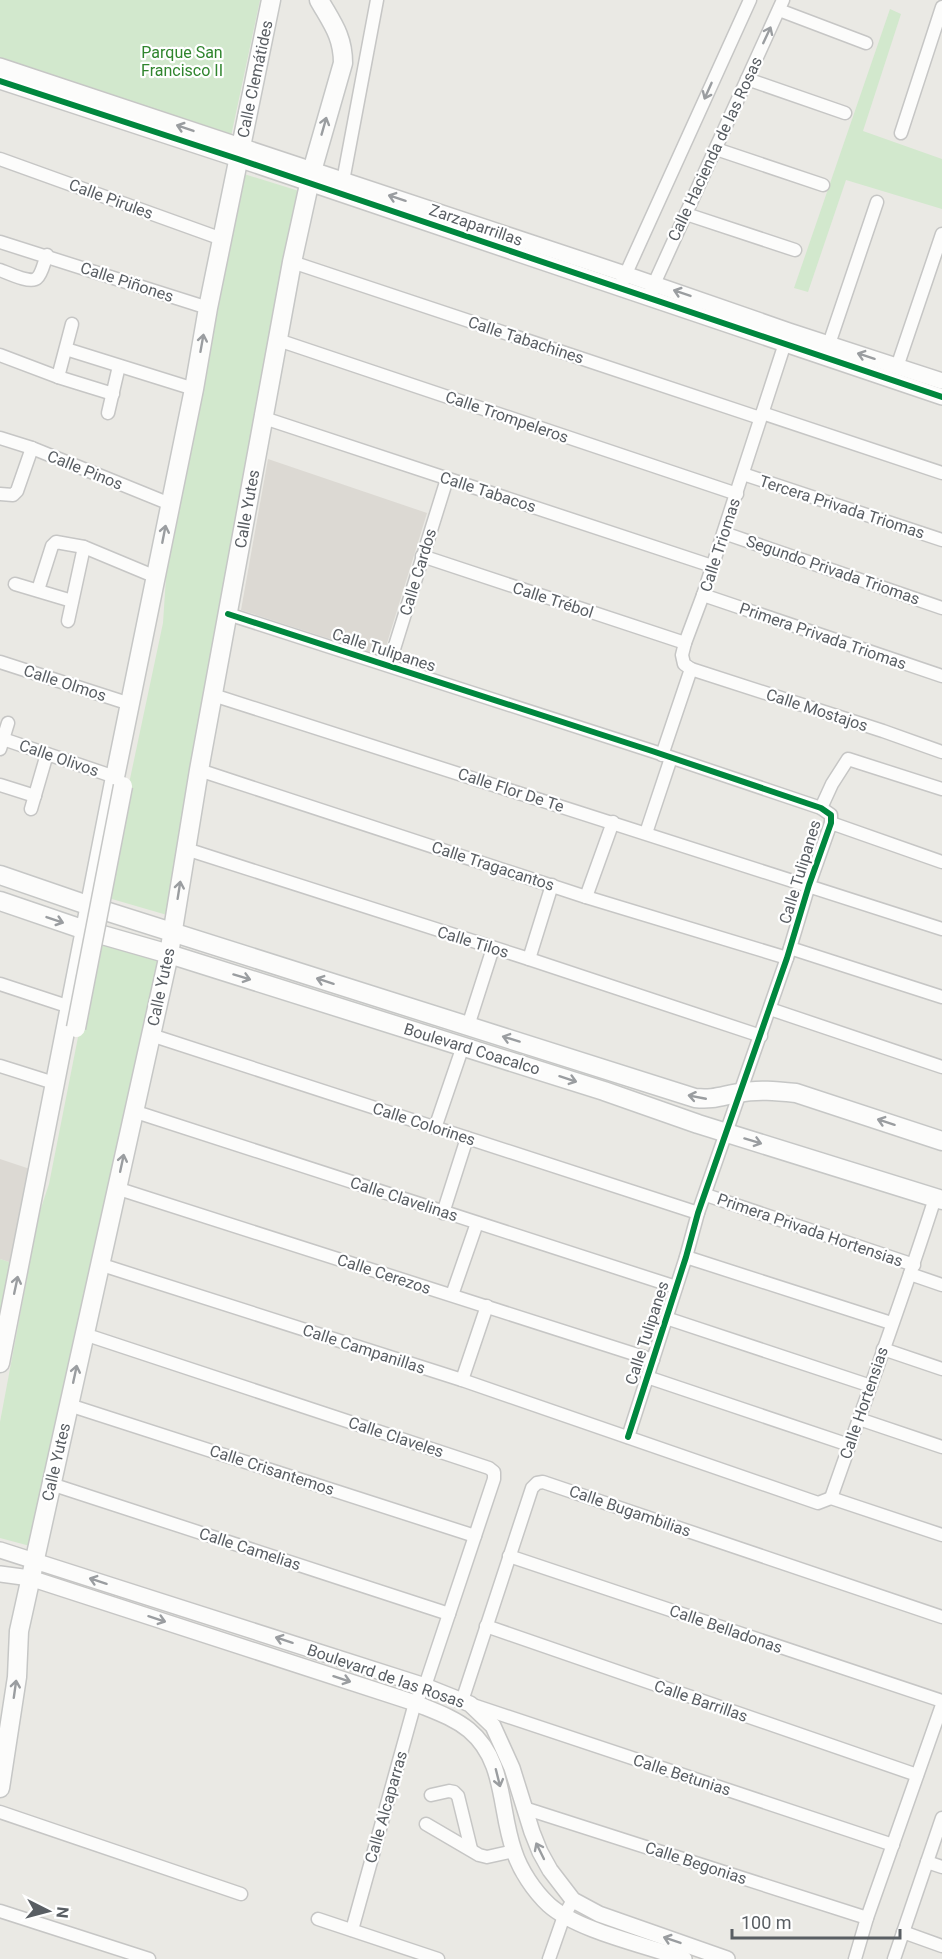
<svg xmlns="http://www.w3.org/2000/svg" width="942" height="1959" font-family="Roboto,sans-serif">
  <rect width="100%" height="100%" fill="#eae9e4"/>
  <g fill="#dcd9d3">
    <path d="M 268,459 L 427,513 L 383,656 L 241,610 Z"/>
    <path d="M 0,1159 L 30,1169 L 15,1264 L 0,1259 Z"/>
  </g>
  <g fill="#d2e8cd">
    <path d="M 0,0 L 260,0 L 230,141 L 0,68 Z"/>
    <path d="M 890,9 L 901,14 L 863,131 L 942,159 L 942,209 L 846,180 L 808,292 L 794,288 Z"/>
    <path d="M 244,174 L 299,191 L 167,915 L 105,897 L 163,623 L 167,562 Z"/>
    <path d="M 97,941 L 161,960 L 30,1546 L 0,1538 L 0,1422 L 39,1214 L 49,1184 Z"/>
    <path d="M 0,1259 L 15,1264 L 0,1336 Z"/>
  </g>
  <g fill="none" stroke-linecap="round" stroke-linejoin="round">
    <g stroke="#c6c6c5" stroke-width="15">
      <g id="minor">
        <path d="M 779,10 L 866,43"/>
        <path d="M 747,79 L 845,113"/>
        <path d="M 901,133 L 942,7"/>
        <path d="M 716,149 L 823,185"/>
        <path d="M 0,159 L 222,239"/>
        <path d="M 343,181 L 377,0"/>
        <path d="M 686,214 L 795,250"/>
        <path d="M 0,242 L 208,308"/>
        <path d="M 292,262 L 760,418"/>
        <path d="M 0,270 C 8,273 31,284 37,278 C 42,274 44,262 47,255"/>
        <path d="M 623,280 L 750,0"/>
        <path d="M 651,292 L 654,284 L 783,0"/>
        <path d="M 278,340 L 737,494"/>
        <path d="M 829,344 L 877,202"/>
        <path d="M 66,349 L 194,389"/>
        <path d="M 0,355 L 58,377 L 113,394"/>
        <path d="M 897,367 L 942,234"/>
        <path d="M 58,377 L 72,324"/>
        <path d="M 108,413 L 119,366"/>
        <path d="M 762,413 L 942,473"/>
        <path d="M 264,418 L 712,566"/>
        <path d="M 0,438 L 32,448 L 170,504"/>
        <path d="M 743,474 L 942,540"/>
        <path d="M 0,494 L 13,495 L 17,491 L 32,448"/>
        <path d="M 724,533 L 942,608"/>
        <path d="M 422,556 L 685,643"/>
        <path d="M 15,584 L 72,601"/>
        <path d="M 38,590 L 52,546 L 56,542 L 84,547 L 156,577"/>
        <path d="M 703,595 L 942,676"/>
        <path d="M 228,614 L 652,751 L 821,808 L 831,815 L 831,823 L 809,885 L 787,958 L 698,1213 L 686,1257 L 628,1437"/>
        <path d="M 68,621 L 84,547"/>
        <path d="M 0,662 L 130,704"/>
        <path d="M 389,665 L 447,479"/>
        <path d="M 691,669 L 883,731 L 942,752"/>
        <path d="M 213,695 L 942,929"/>
        <path d="M 3,739 L 115,777"/>
        <path d="M 0,749 L 8,723"/>
        <path d="M 662,755 L 691,669 L 684,664 L 682,655 L 685,643 L 703,595 L 787,337"/>
        <path d="M 199,770 L 586,897 L 787,958"/>
        <path d="M 0,785 L 35,796"/>
        <path d="M 821,808 L 832,784 L 848,759 L 942,789"/>
        <path d="M 31,809 L 47,754"/>
        <path d="M 831,823 L 942,862"/>
        <path d="M 646,833 L 671,758"/>
        <path d="M 186,849 L 529,959 L 761,1036"/>
        <path d="M 586,897 L 613,822"/>
        <path d="M 790,948 L 942,997"/>
        <path d="M 529,959 L 552,885"/>
        <path d="M 0,984 L 70,1007"/>
        <path d="M 770,1009 L 942,1067"/>
        <path d="M 468,1026 L 493,948"/>
        <path d="M 151,1035 L 698,1213"/>
        <path d="M 0,1066 L 54,1083"/>
        <path d="M 133,1111 L 676,1287"/>
        <path d="M 435,1128 L 463,1046"/>
        <path d="M 116,1188 L 653,1360"/>
        <path d="M 706,1195 L 914,1265"/>
        <path d="M 443,1213 L 467,1138"/>
        <path d="M 686,1257 L 891,1323"/>
        <path d="M 99,1264 L 462,1380 L 818,1503 L 831,1498"/>
        <path d="M 910,1274 L 942,1285"/>
        <path d="M 452,1295 L 477,1223"/>
        <path d="M 666,1318 L 871,1386"/>
        <path d="M 84,1334 L 489,1468 L 494,1472 L 494,1479 L 425,1686 L 415,1703 L 352,1930"/>
        <path d="M 883,1349 L 942,1369"/>
        <path d="M 647,1377 L 849,1445"/>
        <path d="M 462,1380 L 487,1306"/>
        <path d="M 69,1405 L 475,1536"/>
        <path d="M 859,1419 L 942,1447"/>
        <path d="M 51,1484 L 449,1614"/>
        <path d="M 831,1498 C 866,1398 903,1299 935,1198"/>
        <path d="M 831,1498 L 942,1535"/>
        <path d="M 509,1556 L 942,1701"/>
        <path d="M 486,1626 L 917,1775"/>
        <path d="M 462,1701 L 532,1488 L 537,1483 L 543,1482 L 942,1617"/>
        <path d="M 473,1705 L 893,1845"/>
        <path d="M 431,1795 L 449,1791 L 454,1792 L 458,1796 L 471,1849"/>
        <path d="M 524,1808 L 867,1918"/>
        <path d="M 0,1812 L 241,1894"/>
        <path d="M 426,1824 L 479,1855 L 487,1857 L 514,1851"/>
        <path d="M 927,1862 L 942,1867"/>
        <path d="M 0,1911 L 149,1959"/>
        <path d="M 318,1919 L 438,1959"/>
        <path d="M 903,1932 L 942,1946"/>
        <path d="M 549,1959 L 564,1916 L 573,1900"/>
        <path d="M 855,1959 L 867,1918 L 942,1705"/>
        <path d="M 894,1959 L 942,1818"/>
      </g>
    </g>
    <g stroke="#c6c6c5" stroke-width="18">
      <g id="tertiary">
        <path d="M 0,66 L 625,274 L 789,331 L 942,381"/>
        <path d="M 0,81 L 238,159 L 942,397"/>
        <path d="M 0,1550 L 425,1686 L 470,1704 L 493,1726 L 512,1768 L 532,1832 L 540,1852 L 550,1870 L 573,1900 L 599,1914 L 727,1959"/>
        <path d="M 0,1574 L 30,1578 L 415,1703 C 434,1711 453,1717 469,1730 C 506,1761 499,1809 514,1851 C 520,1870 534,1891 549,1905 C 578,1931 646,1945 684,1959"/>
      </g>
    </g>
    <g stroke="#c6c7c6" stroke-width="21">
      <g id="secondary">
        <path d="M 0,875 L 96,908 L 695,1098 C 713,1100 721,1096 738,1093 C 757,1089 777,1091 796,1093 L 942,1141"/>
        <path d="M 0,901 L 85,930 L 169,954 L 604,1091 L 698,1124 L 942,1200"/>
        <path d="M 0,1363 L 115,777 L 194,389 L 208,308 L 271,0"/>
        <path d="M 0,1788 L 17,1677 L 19,1631 L 169,954 L 199,770 L 292,262 L 312,171 L 343,63 C 343,36 332,23 319,0"/>
      </g>
    </g>
    <use href="#minor" stroke="#fcfcfb" stroke-width="12"/>
    <use href="#tertiary" stroke="#fcfcfb" stroke-width="15"/>
    <use href="#secondary" stroke="#fcfcfb" stroke-width="18"/>
    <g stroke="#c6c7c6" stroke-width="21" stroke-linecap="butt">
      <path id="secondary-bridge" d="M 76,1028 L 123,786"/>
    </g>
    <use href="#secondary-bridge" stroke="#fcfcfb" stroke-width="18"/>
    <g stroke="#fff" stroke-width="10">
      <g id="cycleway">
        <path d="M 0,81 L 238,159 L 942,397"/>
        <path d="M 228,614 L 652,751 L 821,808 L 831,815 L 831,823 L 809,885 L 787,958 L 698,1213 L 686,1257 L 628,1437"/>
      </g>
    </g>
    <use href="#cycleway" stroke="#00873e" stroke-width="6"/>
  </g>
  <defs><path id="oneway-shaft" d="M-6 0H5M1.5-3L5.5 0L1.5 3" fill="none" stroke-width="1.6" stroke-linecap="round" stroke-linejoin="round" transform="scale(1.5)"/></defs>
  <g stroke="#9a9da0">
    <use href="#oneway-shaft" transform="translate(767 35) rotate(-65)"/>
    <use href="#oneway-shaft" transform="translate(708 91) rotate(114)"/>
    <use href="#oneway-shaft" transform="translate(324 126) rotate(-74)"/>
    <use href="#oneway-shaft" transform="translate(185 128) rotate(-161)"/>
    <use href="#oneway-shaft" transform="translate(397 198) rotate(-162)"/>
    <use href="#oneway-shaft" transform="translate(682 293) rotate(-161)"/>
    <use href="#oneway-shaft" transform="translate(202 343) rotate(-80)"/>
    <use href="#oneway-shaft" transform="translate(866 356) rotate(-162)"/>
    <use href="#oneway-shaft" transform="translate(164 534) rotate(-79)"/>
    <use href="#oneway-shaft" transform="translate(179 890) rotate(-81)"/>
    <use href="#oneway-shaft" transform="translate(55 920) rotate(19)"/>
    <use href="#oneway-shaft" transform="translate(242 977) rotate(17)"/>
    <use href="#oneway-shaft" transform="translate(325 981) rotate(-162)"/>
    <use href="#oneway-shaft" transform="translate(511 1039) rotate(-163)"/>
    <use href="#oneway-shaft" transform="translate(568 1079) rotate(18)"/>
    <use href="#oneway-shaft" transform="translate(697 1097) rotate(-169)"/>
    <use href="#oneway-shaft" transform="translate(886 1122) rotate(-162)"/>
    <use href="#oneway-shaft" transform="translate(753 1141) rotate(17)"/>
    <use href="#oneway-shaft" transform="translate(122 1163) rotate(-78)"/>
    <use href="#oneway-shaft" transform="translate(16 1285) rotate(-78)"/>
    <use href="#oneway-shaft" transform="translate(75 1374) rotate(-78)"/>
    <use href="#oneway-shaft" transform="translate(98 1581) rotate(-162)"/>
    <use href="#oneway-shaft" transform="translate(157 1619) rotate(18)"/>
    <use href="#oneway-shaft" transform="translate(284 1640) rotate(-162)"/>
    <use href="#oneway-shaft" transform="translate(342 1679) rotate(18)"/>
    <use href="#oneway-shaft" transform="translate(15 1689) rotate(-82)"/>
    <use href="#oneway-shaft" transform="translate(498 1778) rotate(76)"/>
    <use href="#oneway-shaft" transform="translate(540 1851) rotate(-116)"/>
    <use href="#oneway-shaft" transform="translate(672 1940) rotate(-161)"/>
  </g>
  <g text-anchor="middle" dominant-baseline="central" stroke-width="4.5" stroke-linejoin="round" paint-order="stroke">
    <g font-size="16" fill="#30852e" stroke="#fff">
      <text x="182" y="52">Parque San<tspan x="182" dy="18">Francisco II</tspan></text>
    </g>
    <g font-size="16" fill="#595e63" stroke="#fff">
      <text transform="translate(255 79) rotate(-78)">Calle Clemátides</text>
      <text transform="translate(715 149) rotate(-65)">Calle Hacienda de las Rosas</text>
      <text transform="translate(111 199) rotate(20)">Calle Pirules</text>
      <text transform="translate(476 225) rotate(19)">Zarzaparrillas</text>
      <text transform="translate(127 282) rotate(18)">Calle Piñones</text>
      <text transform="translate(526 340) rotate(18)">Calle Tabachines</text>
      <text transform="translate(507 417) rotate(19)">Calle Trompeleros</text>
      <text transform="translate(85 470) rotate(22)">Calle Pinos</text>
      <text transform="translate(488 492) rotate(18)">Calle Tabacos</text>
      <text transform="translate(842 507) rotate(18)">Tercera Privada Triomas</text>
      <text transform="translate(247 509) rotate(-80)">Calle Yutes</text>
      <text transform="translate(720 545) rotate(-72)">Calle Triomas</text>
      <text transform="translate(833 570) rotate(19)">Segundo Privada Triomas</text>
      <text transform="translate(418 572) rotate(-73)">Calle Cardos</text>
      <text transform="translate(553 600) rotate(18)">Calle Trébol</text>
      <text transform="translate(823 636) rotate(19)">Primera Privada Triomas</text>
      <text transform="translate(384 650) rotate(18)">Calle Tulipanes</text>
      <text transform="translate(65 683) rotate(18)">Calle Olmos</text>
      <text transform="translate(817 710) rotate(18)">Calle Mostajos</text>
      <text transform="translate(59 758) rotate(19)">Calle Olivos</text>
      <text transform="translate(511 790) rotate(18)">Calle Flor De Te</text>
      <text transform="translate(493 866) rotate(18)">Calle Tragacantos</text>
      <text transform="translate(800 872) rotate(-73)">Calle Tulipanes</text>
      <text transform="translate(473 942) rotate(17)">Calle Tilos</text>
      <text transform="translate(161 987) rotate(-78)">Calle Yutes</text>
      <text transform="translate(472 1049) rotate(17)">Boulevard Coacalco</text>
      <text transform="translate(424 1124) rotate(18)">Calle Colorines</text>
      <text transform="translate(404 1199) rotate(18)">Calle Clavelinas</text>
      <text transform="translate(810 1230) rotate(19)">Primera Privada Hortensias</text>
      <text transform="translate(384 1274) rotate(18)">Calle Cerezos</text>
      <text transform="translate(647 1333) rotate(-72)">Calle Tulipanes</text>
      <text transform="translate(364 1349) rotate(18)">Calle Campanillas</text>
      <text transform="translate(864 1403) rotate(-71)">Calle Hortensias</text>
      <text transform="translate(396 1437) rotate(18)">Calle Claveles</text>
      <text transform="translate(56 1462) rotate(-77)">Calle Yutes</text>
      <text transform="translate(272 1470) rotate(18)">Calle Crisantemos</text>
      <text transform="translate(630 1511) rotate(19)">Calle Bugambilias</text>
      <text transform="translate(250 1549) rotate(18)">Calle Camelias</text>
      <text transform="translate(726 1629) rotate(19)">Calle Belladonas</text>
      <text transform="translate(386 1676) rotate(19)">Boulevard de las Rosas</text>
      <text transform="translate(701 1701) rotate(19)">Calle Barrillas</text>
      <text transform="translate(682 1775) rotate(18)">Calle Betunias</text>
      <text transform="translate(386 1807) rotate(-74)">Calle Alcaparras</text>
      <text transform="translate(696 1863) rotate(18)">Calle Begonias</text>
    </g>
  </g>
  <g transform="translate(48 1911) rotate(96)" stroke="#ffffff" stroke-width="4.5" paint-order="stroke">
  <path d="M0-4.5L10 22L0 15L-10 22Z" fill="#595e63"/>
  <text y="-9" font-size="16" font-weight="bold" text-anchor="middle" fill="#595e63">N</text>
  </g>
  <path d="M732 1929v9h168v-9" fill="none" stroke="#595e63" stroke-width="3"/>
  <text x="741" y="1929" font-size="18" fill="#595e63" stroke="#ffffff" stroke-width="4.5" paint-order="stroke">100 m</text>
</svg>
